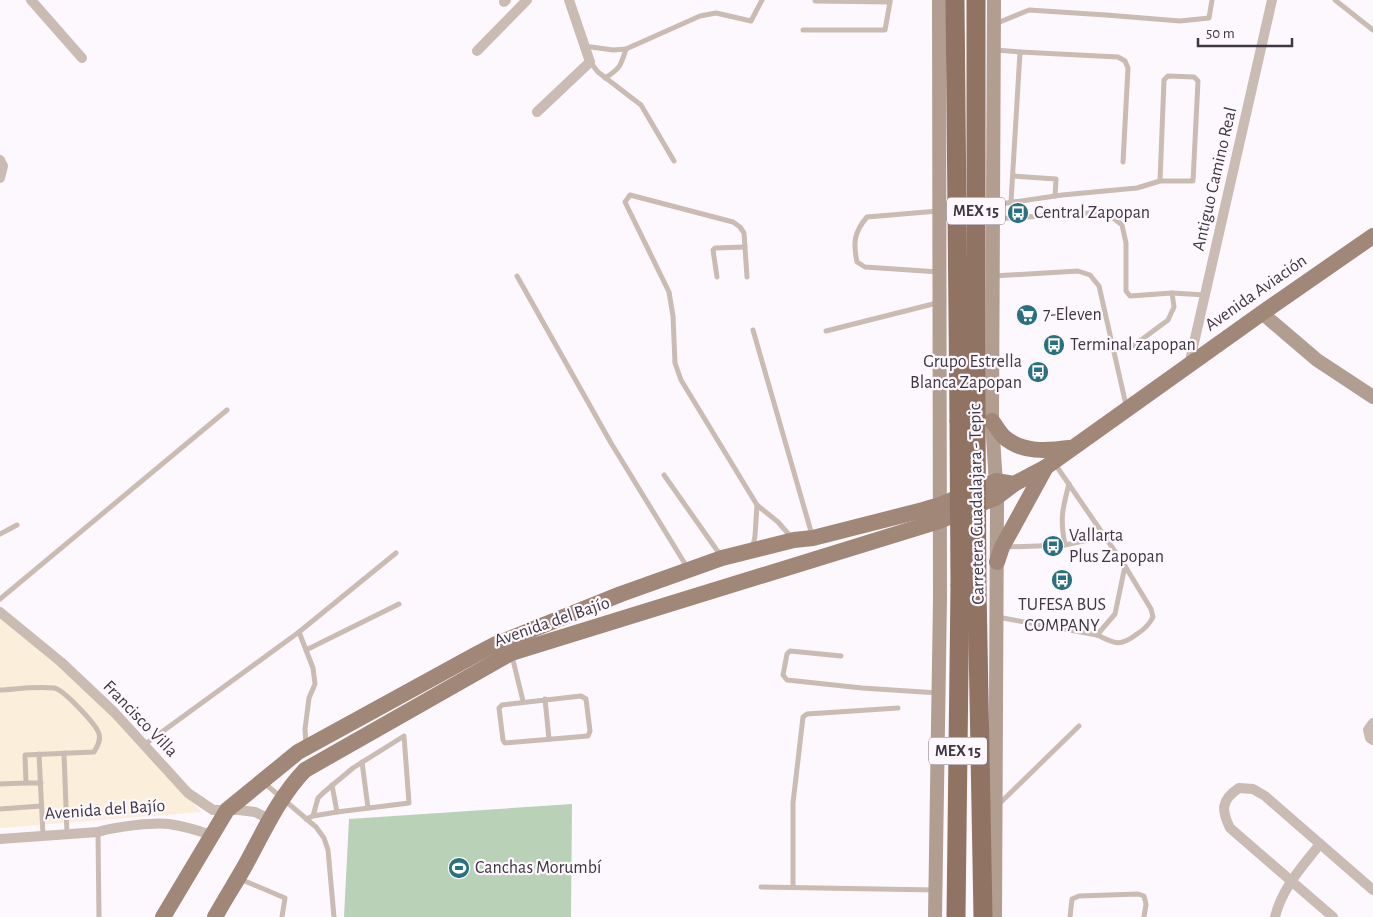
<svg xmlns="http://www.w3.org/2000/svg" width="1373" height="917" font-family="'Alegreya Sans',sans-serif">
  <rect width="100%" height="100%" fill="#fdf8fe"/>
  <path fill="#fbeeda" d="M 0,617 L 112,710 L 201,812 L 0,828 Z"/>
  <path fill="#b8d1b7" d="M 572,804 L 571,917 L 344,917 L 349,819 Z"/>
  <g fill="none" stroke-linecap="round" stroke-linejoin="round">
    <g stroke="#cabbb3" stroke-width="5">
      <path d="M 1335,0 L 1373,30"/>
      <path d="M 815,1 L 890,2 L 890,0"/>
      <path d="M 995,24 L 1029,10 L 1106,15 L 1180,21 L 1209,18 L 1212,0"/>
      <path d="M 803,30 L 885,30 L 890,2"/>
      <path d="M 584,46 L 613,50 L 626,49 L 700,16 L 716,13 L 751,21 L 762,0"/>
      <path d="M 995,50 L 1020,52"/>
      <path d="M 590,62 L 598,72 L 641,105 L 674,161"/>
      <path d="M 605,78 C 620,69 621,65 626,49"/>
      <path d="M 1013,176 L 1056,179 L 1055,196"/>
      <path d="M 1011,202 L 1020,52 L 1118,57 L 1125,61 L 1128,68 L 1123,162"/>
      <path d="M 993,205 L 1062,195 L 1137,188 L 1160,181 L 1193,181 L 1198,81 L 1194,77 L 1168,76 L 1164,80 L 1160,181"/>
      <path d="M 938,211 L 867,217 C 854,232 853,243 857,262 L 865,267 L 939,272"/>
      <path d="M 994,219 L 1106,212 L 1122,225 L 1126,243 L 1126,291 L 1130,296 L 1172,293 L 1205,295"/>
      <path d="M 517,276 L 611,443 L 687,567"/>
      <path d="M 993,276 L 1078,271 L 1090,275 L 1099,286 L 1126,405"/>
      <path d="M 717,277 L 713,250 L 715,248 L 745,247"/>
      <path d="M 747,277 L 744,233 L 740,227 L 733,222 L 630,195 L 625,202 L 669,292 L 673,316 L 675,363 L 681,380 L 757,505 L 778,522 L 792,538"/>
      <path d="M 753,330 L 812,535"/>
      <path d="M 826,331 L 937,303"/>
      <path d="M 1133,346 L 1168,320 L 1174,307 L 1172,293"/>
      <path d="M 664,475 L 721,556"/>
      <path d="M 0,534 L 17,525"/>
      <path d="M 1065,545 L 1106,536"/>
      <path d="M 753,546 L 755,536 L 757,505"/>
      <path d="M 1005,547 L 1065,545 C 1060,519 1062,510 1069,484"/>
      <path d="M 0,599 L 227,410"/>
      <path d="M 997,617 L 1097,635 L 1115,614 L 1125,566 L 1055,464"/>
      <path d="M 299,632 L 313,668 L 315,684 L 309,698 L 305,729 L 306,744"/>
      <path d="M 1097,635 C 1115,644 1120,647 1137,634 C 1145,629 1149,625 1153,617 L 1151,609 L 1125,566"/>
      <path d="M 306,650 L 399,604"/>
      <path d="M 512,656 L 523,701"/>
      <path d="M 841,656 L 790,651 L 787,654 L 783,675 L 787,680 L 862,688 L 938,693"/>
      <path d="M 0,690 C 17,689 37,686 54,688 C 63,689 97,725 99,734 C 101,741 97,747 94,752 L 25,755 L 26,783 L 0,784"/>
      <path d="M 581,696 L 586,699 L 590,731 L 588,736 L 505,743 L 503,740 L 499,708 L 502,705 Z"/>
      <path d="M 545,699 L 549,739"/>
      <path d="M 144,745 L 299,632 L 396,553"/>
      <path d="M 64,753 L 67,834"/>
      <path d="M 39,754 L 43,835"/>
      <path d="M 362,762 L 368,808"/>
      <path d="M 263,782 L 316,827 L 324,838 L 328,850 L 334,917"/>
      <path d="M 26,783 L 41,783"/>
      <path d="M 332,785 L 337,812"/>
      <path d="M 998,805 L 1079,726"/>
      <path d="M 0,809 L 41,806"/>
      <path d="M 306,819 L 313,816 L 337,812 L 409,803 L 404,736 L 353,768 L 323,793 L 318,798 L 313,816"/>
      <path d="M 98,832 L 99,917"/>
      <path d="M 240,879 L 285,898 L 282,917"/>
      <path d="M 761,887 L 935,890"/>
      <path d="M 793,887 L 793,803 L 803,717 L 807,714 L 898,708"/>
      <path d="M 1070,917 L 1072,899 L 1079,896 L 1138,894 L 1144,896 L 1146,904 L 1144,917"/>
    </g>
    <g stroke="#cabbb3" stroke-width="10">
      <path d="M 31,0 L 82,58"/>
      <path d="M 504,2 L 506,0"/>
      <path d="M 477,51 L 527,0"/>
      <path d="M 537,112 L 590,62 L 569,0"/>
      <path d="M 0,160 L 3,166 L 0,178"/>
      <path d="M 1189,365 L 1272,0"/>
      <path d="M 0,612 L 61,662 L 115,713 L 188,793 L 213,810 L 239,810 L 255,812 L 269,819"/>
      <path d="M 1373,723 L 1368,730 L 1370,738 L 1373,740"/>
      <path d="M 0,839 L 98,832 C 114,827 152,822 169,824 C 183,826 197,830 211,835"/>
      <path d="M 1275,917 C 1282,888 1302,867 1320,844"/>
      <path d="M 1333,917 L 1230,828 C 1221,810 1221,800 1239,788 L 1253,789 L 1265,796 L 1373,890"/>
    </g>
    <g stroke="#b29d91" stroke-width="14">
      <path d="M 994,0 L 992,421 L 997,500 L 995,917"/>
      <path d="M 1262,313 L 1317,360 L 1373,397"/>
      <path d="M 935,917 L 940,599 L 939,0"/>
    </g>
    <g stroke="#a18778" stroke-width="16">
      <path d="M 992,421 C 996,426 999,432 1004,437 C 1022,453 1047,451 1069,448"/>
      <path d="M 997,562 L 1002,547 L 1046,467"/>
      <path d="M 163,917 L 227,810 L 298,752 L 475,655 L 494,645 L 621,594 L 722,558 L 794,540 L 813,538 L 923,510 L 940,505 L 996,481 L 1014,484"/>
      <path d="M 215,917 C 225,899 236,882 246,864 C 264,831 279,797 305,770 L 511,653 L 939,521 L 997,497 L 1014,484 L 1046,467 L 1262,313 L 1373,236"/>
    </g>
    <g stroke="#917363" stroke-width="19">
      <path d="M 955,0 L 959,421"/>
      <path d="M 976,422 L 976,0"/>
      <path d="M 977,588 L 983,917"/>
      <path d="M 956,917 L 960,585"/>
    </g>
    <g stroke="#917363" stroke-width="19">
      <path d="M 959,421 L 960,585"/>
      <path d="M 976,422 L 977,588"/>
    </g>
  </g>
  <defs>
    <g id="bus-disc" transform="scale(1.125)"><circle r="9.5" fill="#2a707e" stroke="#fdf8fe"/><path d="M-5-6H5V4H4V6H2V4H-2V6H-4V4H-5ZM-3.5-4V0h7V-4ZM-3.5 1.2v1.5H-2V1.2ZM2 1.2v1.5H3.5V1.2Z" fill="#fff"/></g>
    <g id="supermarket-disc" transform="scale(1.125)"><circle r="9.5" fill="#2a707e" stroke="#fdf8fe"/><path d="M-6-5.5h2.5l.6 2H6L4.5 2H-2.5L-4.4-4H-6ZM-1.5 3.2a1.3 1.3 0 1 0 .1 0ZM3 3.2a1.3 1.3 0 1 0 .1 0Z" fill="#fff"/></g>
    <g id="stadium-disc" transform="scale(1.125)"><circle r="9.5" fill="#2a707e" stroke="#fdf8fe"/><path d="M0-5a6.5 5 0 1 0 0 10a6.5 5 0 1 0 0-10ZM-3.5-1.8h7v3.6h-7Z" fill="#fff"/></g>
  </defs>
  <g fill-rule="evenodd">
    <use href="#bus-disc" x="1018" y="213"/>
    <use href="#supermarket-disc" x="1027" y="315"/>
    <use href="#bus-disc" x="1054" y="345"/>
    <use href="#bus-disc" x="1038" y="372"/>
    <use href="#bus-disc" x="1053" y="546"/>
    <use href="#bus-disc" x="1062" y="580"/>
    <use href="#stadium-disc" x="459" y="868"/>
  </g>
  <g text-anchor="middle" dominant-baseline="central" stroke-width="4.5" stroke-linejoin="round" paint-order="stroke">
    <g fill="#fdf8fe" stroke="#78717a" stroke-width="1">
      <rect x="947" y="197.5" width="58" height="27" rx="4"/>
      <rect x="929" y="737.5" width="58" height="27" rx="4"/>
    </g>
    <g font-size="16" font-weight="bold" fill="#3f3742">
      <text x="976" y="211">MEX 15</text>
      <text x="958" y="751">MEX 15</text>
    </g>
    <g font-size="18" fill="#3f3742" stroke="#fdf8fe">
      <text transform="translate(1215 179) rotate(-77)">Antiguo Camino Real</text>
      <text transform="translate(1256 293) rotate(-35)">Avenida Aviación</text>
      <text transform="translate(977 504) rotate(-91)">Carretera Guadalajara - Tepic</text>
      <text transform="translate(552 622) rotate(-19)">Avenida del Bajío</text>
      <text transform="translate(140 719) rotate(46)">Francisco Villa</text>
      <text transform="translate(105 810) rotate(-4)">Avenida del Bajío</text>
    </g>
    <g font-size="18" fill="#3f3742" stroke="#fdf8fe" text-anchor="start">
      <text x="1034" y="213">Central Zapopan</text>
      <text x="1043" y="315">7-Eleven</text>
      <text x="1070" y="345">Terminal zapopan</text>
      <text x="1022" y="362" text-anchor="end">Grupo Estrella<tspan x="1022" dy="21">Blanca Zapopan</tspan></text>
      <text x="1069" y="536">Vallarta<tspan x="1069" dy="21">Plus Zapopan</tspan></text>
      <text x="1062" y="605" text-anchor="middle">TUFESA BUS<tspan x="1062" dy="21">COMPANY</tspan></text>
      <text x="475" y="868">Canchas Morumbí</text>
    </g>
  </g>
  <path d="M1198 38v8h94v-8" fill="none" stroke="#3f3742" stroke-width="2.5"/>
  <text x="1206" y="38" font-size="15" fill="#3f3742" stroke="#fdf8fe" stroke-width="4" paint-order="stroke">50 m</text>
</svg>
